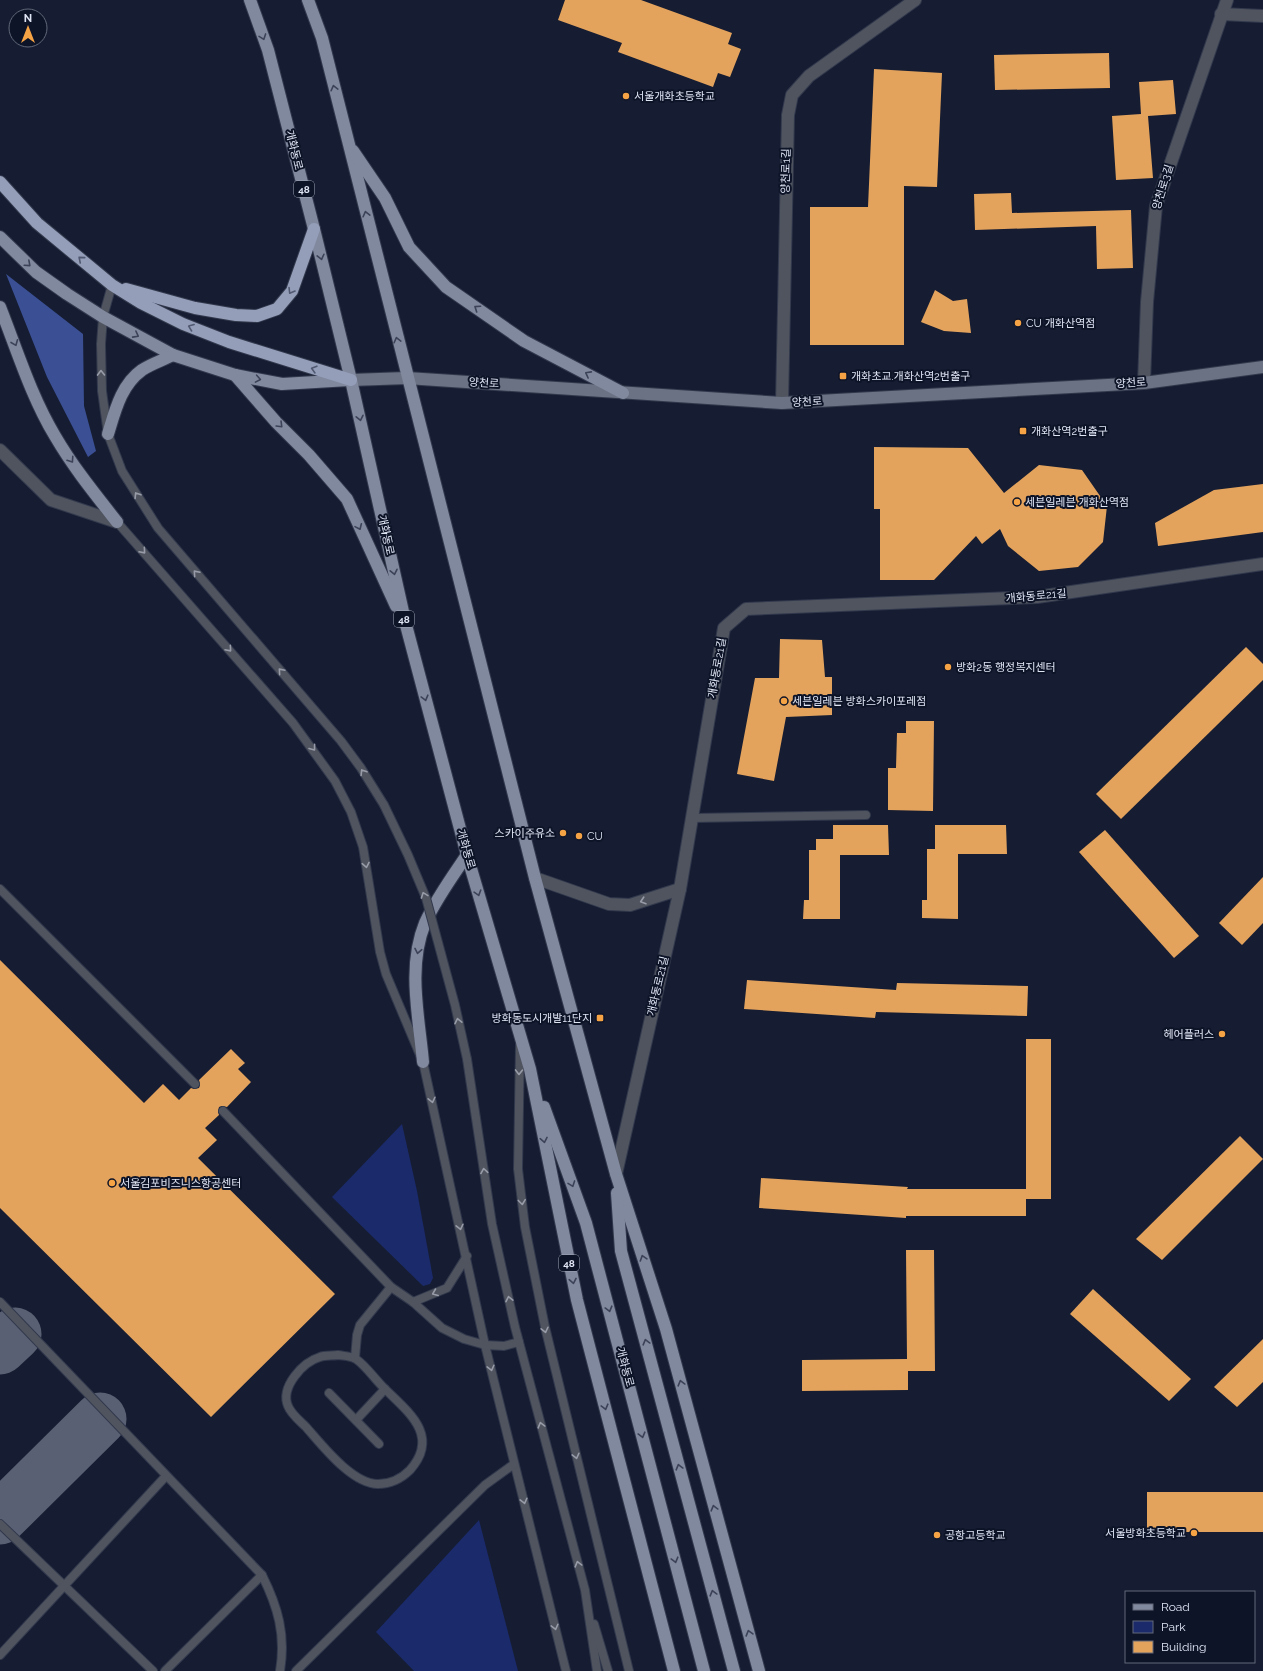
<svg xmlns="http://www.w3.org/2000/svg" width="1263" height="1671" font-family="Raleway,'Noto Sans KR',sans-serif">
  <rect width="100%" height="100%" fill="#161d32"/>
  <g fill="#1b2a6b">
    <path d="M 402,1124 L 417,1191 L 433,1278 L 430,1284 L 423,1286 L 332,1197 Z"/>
    <path d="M 479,1520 L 518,1671 L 414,1671 L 376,1632 Z"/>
  </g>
  <path fill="#3a4f94" d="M 6,274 L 83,334 L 84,406 L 96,451 L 88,457 L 47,377 Z"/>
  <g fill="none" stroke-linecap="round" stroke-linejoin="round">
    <g stroke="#5a6073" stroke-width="53">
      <path d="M 0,1348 L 15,1334"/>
      <path d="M 0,1518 L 100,1419"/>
    </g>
  </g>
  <g fill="#e4a35d">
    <path d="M 565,0 L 641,0 L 732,33 L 728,44 L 741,49 L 730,77 L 718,73 L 713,87 L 618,52 L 622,43 L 558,20 Z"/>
    <path d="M 1109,53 L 1110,88 L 995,90 L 994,55 Z"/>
    <path d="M 874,69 L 942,73 L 937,187 L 904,186 L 904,345 L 810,345 L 810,207 L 868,207 Z"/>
    <path d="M 1173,80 L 1176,114 L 1148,116 L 1153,178 L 1116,180 L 1112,116 L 1141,114 L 1139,82 Z"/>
    <path d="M 1011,193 L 1012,213 L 1131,210 L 1133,268 L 1097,269 L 1096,226 L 975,230 L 974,194 Z"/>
    <path d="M 935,290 L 953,301 L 967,299 L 971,333 L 944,331 L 921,322 Z"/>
    <path d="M 874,447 L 968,448 L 1004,493 L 1039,465 L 1082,470 L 1107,506 L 1103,542 L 1078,567 L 1039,571 L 1008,546 L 1000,529 L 982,544 L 976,536 L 934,580 L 880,580 L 880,509 L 874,509 Z"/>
    <path d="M 1263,484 L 1263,532 L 1158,546 L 1155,523 L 1214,490 Z"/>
    <path d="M 780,639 L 822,640 L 825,677 L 832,677 L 832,715 L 786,717 L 774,781 L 737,774 L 755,678 L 779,678 Z"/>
    <path d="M 1246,647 L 1263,664 L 1263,680 L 1121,819 L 1096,794 Z"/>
    <path d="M 906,721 L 934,721 L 933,811 L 888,810 L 888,768 L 896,768 L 897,733 L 906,733 Z"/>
    <path d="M 833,825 L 888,825 L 889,855 L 840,855 L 840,919 L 803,919 L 804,900 L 809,900 L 809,850 L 816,850 L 816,839 L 833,839 Z"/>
    <path d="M 935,825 L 1006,825 L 1007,854 L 958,854 L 958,919 L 922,918 L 922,900 L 927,900 L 927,849 L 935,849 Z"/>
    <path d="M 1105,830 L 1199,936 L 1174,958 L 1079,852 Z"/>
    <path d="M 1263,877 L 1263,923 L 1242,945 L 1219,923 Z"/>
    <path d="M 0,960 L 144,1103 L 163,1084 L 179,1100 L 191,1088 L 194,1089 L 199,1088 L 200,1085 L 199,1080 L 231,1049 L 245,1063 L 238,1069 L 251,1082 L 227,1107 L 222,1106 L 219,1107 L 218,1112 L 219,1115 L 205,1128 L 217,1140 L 198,1158 L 335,1294 L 211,1417 L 0,1208 Z"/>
    <path d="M 747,980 L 896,990 L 897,983 L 1028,986 L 1027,1016 L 876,1012 L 875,1018 L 744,1009 Z"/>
    <path d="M 1026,1039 L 1051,1039 L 1051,1199 L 1026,1199 L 1026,1216 L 906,1216 L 906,1218 L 759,1208 L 761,1178 L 908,1187 L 907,1189 L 1026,1189 Z"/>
    <path d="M 1240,1136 L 1263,1159 L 1162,1260 L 1136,1239 Z"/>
    <path d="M 906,1250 L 934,1250 L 935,1371 L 908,1371 L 908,1390 L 802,1391 L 802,1360 L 907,1359 Z"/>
    <path d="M 1093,1289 L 1191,1379 L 1169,1401 L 1070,1314 Z"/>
    <path d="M 1263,1339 L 1263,1382 L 1237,1407 L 1214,1387 Z"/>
    <rect x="1147" y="1492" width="116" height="40"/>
  </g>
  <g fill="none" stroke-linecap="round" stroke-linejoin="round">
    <g stroke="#32394d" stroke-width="10">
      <g id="lane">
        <path d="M 112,285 L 103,317 L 101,344 L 102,391 L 108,434 L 122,471 L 158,528 L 341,741 L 361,768 L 384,805"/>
        <path d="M 117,522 L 293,723 L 335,781 L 351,812 L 363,847 L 380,952 L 386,974 L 423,1062 L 485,1345 L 566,1671"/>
        <path d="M 692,818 L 866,815"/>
        <path d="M 0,889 L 195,1084"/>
        <path d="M 520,1044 L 518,1169 L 525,1227 L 545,1327 L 629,1671"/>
        <path d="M 467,1059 L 492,1224 L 515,1327 L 585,1590 L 597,1671"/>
        <path d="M 223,1111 L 391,1287 L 413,1302 L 442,1328 L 464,1339 L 485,1345 L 504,1346 L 519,1342"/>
        <path d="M 0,1302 L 262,1575 C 278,1607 286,1635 280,1671"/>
        <path d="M 413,1302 L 447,1288 L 467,1256"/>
        <path d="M 338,1355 C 344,1356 351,1356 356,1359 C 366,1366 374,1378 383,1387 C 407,1411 441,1435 410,1470 C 401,1479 391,1484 378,1484 C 352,1484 322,1445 306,1427 C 300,1421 291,1414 288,1406 C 280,1387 303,1362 320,1357 C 325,1355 332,1356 338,1355 Z"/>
        <path d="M 355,1358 L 357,1335 L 360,1325 L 391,1287"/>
        <path d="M 329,1393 L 379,1444"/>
        <path d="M 356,1420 L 385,1389"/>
        <path d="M 0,1524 L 153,1671"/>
        <path d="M 594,1624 L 608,1671"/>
        <path d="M 0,1655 L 166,1476"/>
        <path d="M 165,1671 L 262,1575"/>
        <path d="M 296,1671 L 485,1485 L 514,1464"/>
      </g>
    </g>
    <g stroke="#32394d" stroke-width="14">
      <g id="street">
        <path d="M 1221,14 L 1263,16"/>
        <path d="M 1144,383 L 1147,302 L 1156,206 L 1227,0"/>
        <path d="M 782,403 L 788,115 L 792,95 L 809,76 L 915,0"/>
        <path d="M 0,450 L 51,500 L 117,522"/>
        <path d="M 535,878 L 609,904 L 630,905 L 680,889"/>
        <path d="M 616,1174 L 680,889 L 724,628 L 746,609 L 1037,597 L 1263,564"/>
      </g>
    </g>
    <g stroke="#32394d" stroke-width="14">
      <path id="secondary" d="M 351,380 L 407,378 L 782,403 L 1144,383 L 1263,367"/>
    </g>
    <g stroke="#32394d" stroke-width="14">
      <g id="primary">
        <path d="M 250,0 L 268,50 L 314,229 L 351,380 L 406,625 L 467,855 L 530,1069 L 577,1300 L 674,1671"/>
        <path d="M 308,0 L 322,38 L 535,878 L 616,1174 L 666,1329 L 759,1671"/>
        <path d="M 353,151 L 385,198 L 409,247 L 446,287 L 524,341 L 623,393"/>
        <path d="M 0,237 L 36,272 L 67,294 L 103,317 L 173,355 L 235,375 L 282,384 L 349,380"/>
        <path d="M 0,307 C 17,350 31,396 55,436 C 73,467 95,494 117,522"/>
        <path d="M 235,375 L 276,422 L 309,455 L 347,499 L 396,606"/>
        <path d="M 108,434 C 115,411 121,385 142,370 C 151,364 163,360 173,355"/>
        <path d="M 423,1062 C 419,1017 407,967 425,923 C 436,899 452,877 467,855"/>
        <path d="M 544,1107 L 586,1223 L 704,1671"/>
        <path d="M 617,1193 L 621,1251 L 734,1671"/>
      </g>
    </g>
    <g stroke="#32394d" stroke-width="14">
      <g id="highway">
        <path d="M 0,182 L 37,223 L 112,285 L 141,303 L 183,324 L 229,342 L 351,380"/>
        <path d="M 126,289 L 195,308 L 236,315 L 257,316 L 277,309 L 292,291 L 314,229"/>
      </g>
    </g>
    <use href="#lane" stroke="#50545f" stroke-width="8"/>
    <use href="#street" stroke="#50545f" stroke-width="12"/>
    <use href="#secondary" stroke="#6b7283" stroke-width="12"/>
    <use href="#primary" stroke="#81899f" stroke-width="12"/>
    <use href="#highway" stroke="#949eb9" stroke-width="12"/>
    <g stroke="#32394d" stroke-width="10" stroke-linecap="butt">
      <path id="lane-bridge" d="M 384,805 L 408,855 L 426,898 L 455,1005 L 467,1059"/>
    </g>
    <use href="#lane-bridge" stroke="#50545f" stroke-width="8"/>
  </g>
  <defs><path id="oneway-chevron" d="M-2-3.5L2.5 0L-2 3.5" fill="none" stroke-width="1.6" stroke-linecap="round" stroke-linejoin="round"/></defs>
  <g stroke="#3c4358">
    <use href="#oneway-chevron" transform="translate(263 37) rotate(70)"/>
    <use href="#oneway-chevron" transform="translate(334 88) rotate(-104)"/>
    <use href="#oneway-chevron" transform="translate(366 214) rotate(-104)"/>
    <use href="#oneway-chevron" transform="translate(321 257) rotate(76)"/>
    <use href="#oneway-chevron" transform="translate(28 264) rotate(42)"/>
    <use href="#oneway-chevron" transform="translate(477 308) rotate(-146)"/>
    <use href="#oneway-chevron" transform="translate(136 335) rotate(28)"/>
    <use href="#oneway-chevron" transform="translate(397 340) rotate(-104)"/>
    <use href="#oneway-chevron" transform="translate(15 343) rotate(68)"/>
    <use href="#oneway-chevron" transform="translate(588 374) rotate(-152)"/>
    <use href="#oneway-chevron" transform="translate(258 379) rotate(10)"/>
    <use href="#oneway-chevron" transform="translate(360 418) rotate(78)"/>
    <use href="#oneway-chevron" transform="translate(280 425) rotate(45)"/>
    <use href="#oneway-chevron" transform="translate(71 460) rotate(56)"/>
    <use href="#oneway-chevron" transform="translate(359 527) rotate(66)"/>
    <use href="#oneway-chevron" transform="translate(394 572) rotate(78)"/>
    <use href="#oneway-chevron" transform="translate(425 698) rotate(75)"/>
    <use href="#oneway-chevron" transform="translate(478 893) rotate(73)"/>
    <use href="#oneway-chevron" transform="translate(418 951) rotate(101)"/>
    <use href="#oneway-chevron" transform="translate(544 1140) rotate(79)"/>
    <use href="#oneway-chevron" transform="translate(572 1184) rotate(70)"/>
    <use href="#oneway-chevron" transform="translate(643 1258) rotate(-108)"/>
    <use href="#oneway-chevron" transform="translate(573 1281) rotate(79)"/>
    <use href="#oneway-chevron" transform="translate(609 1309) rotate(75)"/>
    <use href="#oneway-chevron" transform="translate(646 1342) rotate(-105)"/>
    <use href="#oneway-chevron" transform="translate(681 1383) rotate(-105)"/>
    <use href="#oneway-chevron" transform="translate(605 1407) rotate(75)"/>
    <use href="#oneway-chevron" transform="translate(642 1435) rotate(75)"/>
    <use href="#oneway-chevron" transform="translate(679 1467) rotate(-105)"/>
    <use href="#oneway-chevron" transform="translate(714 1508) rotate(-105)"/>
    <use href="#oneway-chevron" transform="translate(675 1560) rotate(75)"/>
    <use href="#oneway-chevron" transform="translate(713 1593) rotate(-105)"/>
    <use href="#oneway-chevron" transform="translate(749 1633) rotate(-106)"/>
  </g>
  <g stroke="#515970">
    <use href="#oneway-chevron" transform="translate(81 259) rotate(-140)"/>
    <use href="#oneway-chevron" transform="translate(291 291) rotate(121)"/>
    <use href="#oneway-chevron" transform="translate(191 327) rotate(-159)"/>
    <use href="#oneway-chevron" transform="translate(314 369) rotate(-164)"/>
  </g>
  <g stroke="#989ca9">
    <use href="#oneway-chevron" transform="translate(101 373) rotate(-91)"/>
    <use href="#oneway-chevron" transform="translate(137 495) rotate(-122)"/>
    <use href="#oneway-chevron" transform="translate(143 551) rotate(49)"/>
    <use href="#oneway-chevron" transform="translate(196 573) rotate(-131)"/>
    <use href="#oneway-chevron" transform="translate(229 649) rotate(49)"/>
    <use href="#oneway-chevron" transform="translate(281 671) rotate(-131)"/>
    <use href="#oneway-chevron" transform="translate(313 748) rotate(53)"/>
    <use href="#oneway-chevron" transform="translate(363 772) rotate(-122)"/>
    <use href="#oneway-chevron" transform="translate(366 865) rotate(79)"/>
    <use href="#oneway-chevron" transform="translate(424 895) rotate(-110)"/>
    <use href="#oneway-chevron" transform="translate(643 901) rotate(162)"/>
    <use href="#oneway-chevron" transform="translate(458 1021) rotate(-102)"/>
    <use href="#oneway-chevron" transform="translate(519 1072) rotate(91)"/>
    <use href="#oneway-chevron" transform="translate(432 1100) rotate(77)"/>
    <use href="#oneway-chevron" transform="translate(484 1171) rotate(-99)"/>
    <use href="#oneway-chevron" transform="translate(522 1202) rotate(83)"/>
    <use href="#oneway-chevron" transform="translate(460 1227) rotate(77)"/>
    <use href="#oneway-chevron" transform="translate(435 1293) rotate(158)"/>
    <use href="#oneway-chevron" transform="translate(509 1299) rotate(-102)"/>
    <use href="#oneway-chevron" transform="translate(545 1330) rotate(77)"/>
    <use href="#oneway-chevron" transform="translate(491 1368) rotate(76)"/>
    <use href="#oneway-chevron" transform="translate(541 1425) rotate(-105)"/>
    <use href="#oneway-chevron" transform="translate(576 1456) rotate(76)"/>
    <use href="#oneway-chevron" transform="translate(524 1501) rotate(76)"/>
    <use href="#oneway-chevron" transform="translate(578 1564) rotate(-105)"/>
    <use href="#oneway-chevron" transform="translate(555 1627) rotate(76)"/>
  </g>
  <g fill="#f5a345" stroke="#0e1428" stroke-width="1.5">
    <circle cx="626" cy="96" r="4"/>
    <circle cx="1018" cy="323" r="4"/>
    <rect x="839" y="372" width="8" height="8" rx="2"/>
    <rect x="1019" y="427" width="8" height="8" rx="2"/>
    <circle cx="1017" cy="502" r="4"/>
    <circle cx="948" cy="667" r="4"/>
    <circle cx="784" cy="701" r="4"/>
    <circle cx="563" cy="833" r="4"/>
    <circle cx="579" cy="836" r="4"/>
    <rect x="596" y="1014" width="8" height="8" rx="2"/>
    <circle cx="1222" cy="1034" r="4"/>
    <circle cx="112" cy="1183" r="4"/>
    <circle cx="1194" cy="1533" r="4"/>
    <circle cx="937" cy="1535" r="4"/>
  </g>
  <g text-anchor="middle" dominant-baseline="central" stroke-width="4" stroke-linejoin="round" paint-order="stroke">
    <g fill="#0e1428" stroke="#a0a6b6" stroke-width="1">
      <rect x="294" y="181" width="20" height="16" rx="3"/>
      <rect x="394" y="611" width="20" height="16" rx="3"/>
      <rect x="559" y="1255" width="20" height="16" rx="3"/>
    </g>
    <g font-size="10" font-weight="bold" fill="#dfe5f3">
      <text x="304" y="189">48</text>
      <text x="404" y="619">48</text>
      <text x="569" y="1263">48</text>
    </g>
    <g font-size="11" fill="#dfe5f3" stroke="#0e1428" text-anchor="start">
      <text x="634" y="96">서울개화초등학교</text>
      <text x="1026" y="323">CU 개화산역점</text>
      <text x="851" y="376">개화초교.개화산역2번출구</text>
      <text x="1031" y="431">개화산역2번출구</text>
      <text x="1025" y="502">세븐일레븐 개화산역점</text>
      <text x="956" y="667">방화2동 행정복지센터</text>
      <text x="792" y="701">세븐일레븐 방화스카이포레점</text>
      <text x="555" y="833" text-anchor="end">스카이주유소</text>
      <text x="587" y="836">CU</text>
      <text x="592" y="1018" text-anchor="end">방화동도시개발11단지</text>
      <text x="1214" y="1034" text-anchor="end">헤어플러스</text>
      <text x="120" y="1183">서울김포비즈니스항공센터</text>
      <text x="1186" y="1533" text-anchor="end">서울방화초등학교</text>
      <text x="945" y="1535">공항고등학교</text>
    </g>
    <g font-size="11" fill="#dfe5f3" stroke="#0e1428">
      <text transform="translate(294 150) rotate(76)">개화동로</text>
      <text transform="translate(786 171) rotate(-89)">양천로1길</text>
      <text transform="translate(1163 187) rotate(-73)">양천로3길</text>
      <text transform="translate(484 383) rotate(4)">양천로</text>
      <text transform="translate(1131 383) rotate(-4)">양천로</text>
      <text transform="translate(807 402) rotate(-3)">양천로</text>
      <text transform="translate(386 535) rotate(78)">개화동로</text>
      <text transform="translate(1036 596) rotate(-5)">개화동로21길</text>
      <text transform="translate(717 668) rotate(-80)">개화동로21길</text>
      <text transform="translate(466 849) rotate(74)">개화동로</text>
      <text transform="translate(658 986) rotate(-77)">개화동로21길</text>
      <text transform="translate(625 1367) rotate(75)">개화동로</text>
    </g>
  </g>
  <rect x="1125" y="1591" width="130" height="72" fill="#0e1428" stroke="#626879"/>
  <rect x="1133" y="1604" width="20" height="6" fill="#81899f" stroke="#626879"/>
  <text x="1161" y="1611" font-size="12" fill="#dfe5f3">Road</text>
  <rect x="1133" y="1621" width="20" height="12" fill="#1b2a6b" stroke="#626879"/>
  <text x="1161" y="1631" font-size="12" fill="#dfe5f3">Park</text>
  <rect x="1133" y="1641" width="20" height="12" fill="#e4a35d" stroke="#626879"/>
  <text x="1161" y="1651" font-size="12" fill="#dfe5f3">Building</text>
  <g transform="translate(28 28)"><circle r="19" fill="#0e1428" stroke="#626879"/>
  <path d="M0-3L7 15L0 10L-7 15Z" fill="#f5a345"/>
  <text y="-6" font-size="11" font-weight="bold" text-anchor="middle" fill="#dfe5f3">N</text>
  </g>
</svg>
